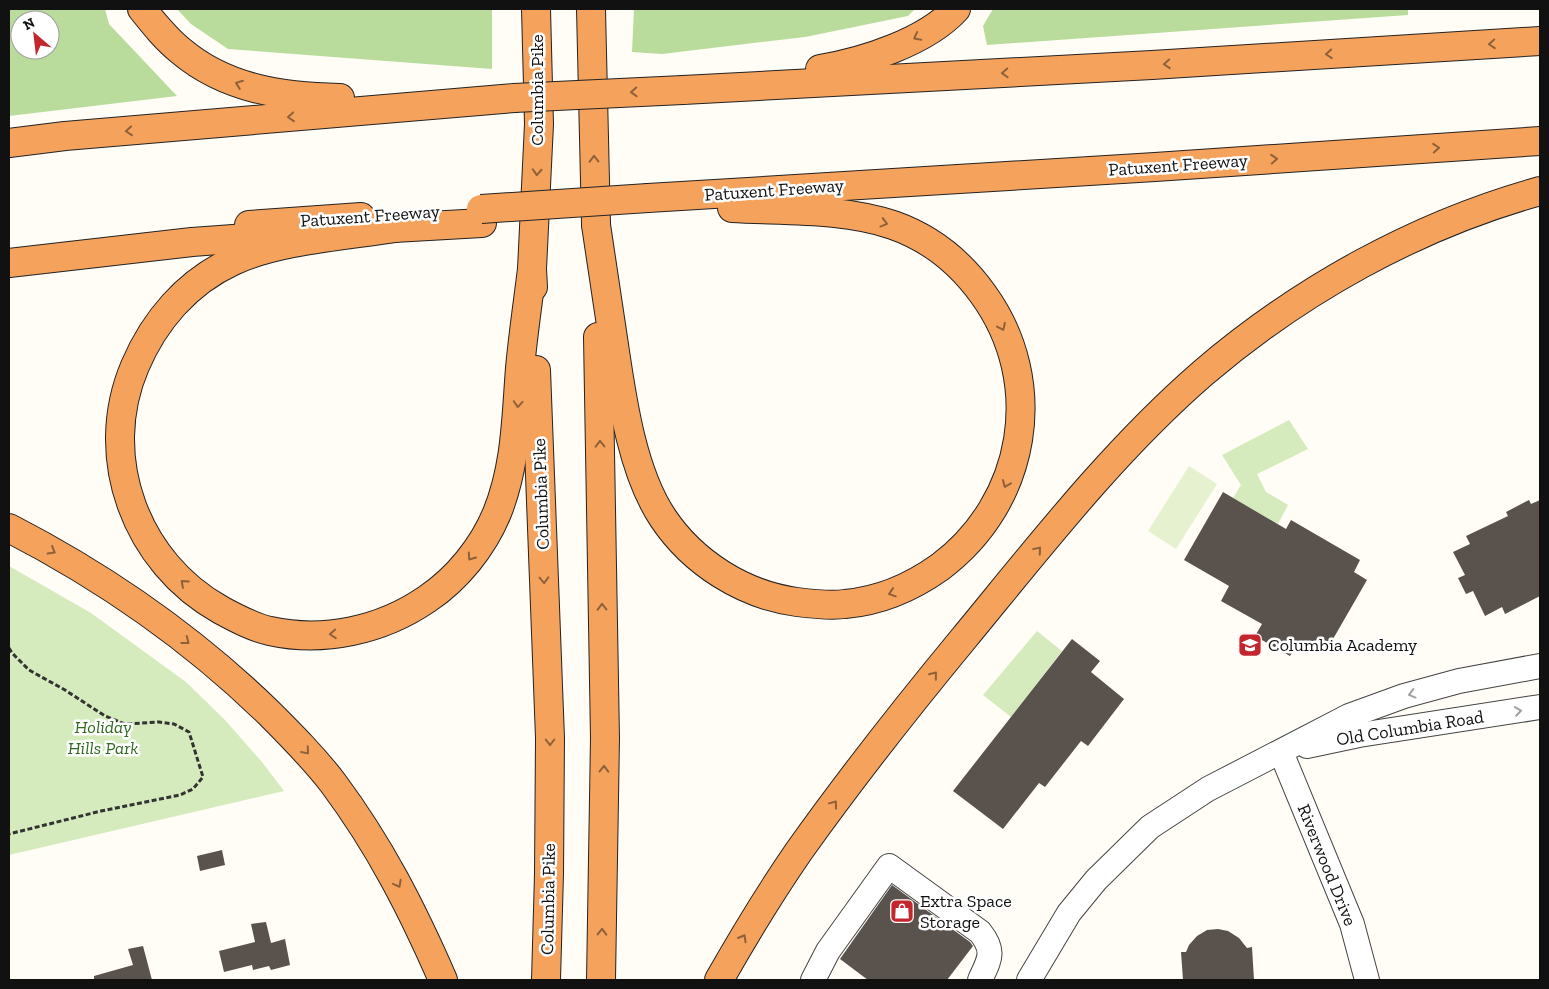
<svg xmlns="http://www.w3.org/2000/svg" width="1549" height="989" font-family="'Zilla Slab',serif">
  <rect width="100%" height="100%" fill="#fffdf5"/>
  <g fill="#d5ebbd">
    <path d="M 1289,420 L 1308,449 L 1257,474 L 1266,492 L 1288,505 L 1278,524 L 1233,498 L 1241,485 L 1222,455 Z"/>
    <path d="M 9,566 L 91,613 L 186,682 L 225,720 L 262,762 L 284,791 L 9,855 Z"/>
    <path d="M 1037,631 L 1062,651 L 1011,717 L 983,695 Z"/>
  </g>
  <g fill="#b9dc9c" fill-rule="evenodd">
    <path d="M 9,9 L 105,9 L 109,24 L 177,96 L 9,116 ZM 20,20 L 50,20 L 50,50 L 20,50 Z"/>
    <path d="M 177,9 L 492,9 L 492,69 L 228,49 L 191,24 Z"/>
    <path d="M 634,9 L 915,9 L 908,16 L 805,37 L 662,54 L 632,52 Z"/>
    <path d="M 993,9 L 1408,9 L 1408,15 L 987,45 L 983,26 Z"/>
  </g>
  <path fill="#e6f2cf" d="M 1189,466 L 1217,484 L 1176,549 L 1148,531 Z"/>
  <g fill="#5a524d">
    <path d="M 1223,492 L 1286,529 L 1291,520 L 1360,560 L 1354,572 L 1367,580 L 1329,646 L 1317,639 L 1309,653 L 1296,646 L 1290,656 L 1255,636 L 1262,624 L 1221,601 L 1229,586 L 1184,560 Z"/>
    <path d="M 1529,500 L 1531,504 L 1540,500 L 1540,596 L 1505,614 L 1502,607 L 1485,616 L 1473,591 L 1466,594 L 1458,578 L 1465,575 L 1453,552 L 1470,544 L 1466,536 L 1508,516 L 1506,512 Z"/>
    <path d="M 1072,639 L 1100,661 L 1091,672 L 1124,699 L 1088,746 L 1081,741 L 1045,787 L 1039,783 L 1003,829 L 953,791 Z"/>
    <path d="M 222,850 L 225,865 L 200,871 L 197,856 Z"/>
    <path d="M 892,885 L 970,942 L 973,946 L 947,980 L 868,980 L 840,959 Z"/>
    <path d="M 266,922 L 271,943 L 285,939 L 290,965 L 271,970 L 269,966 L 253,970 L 252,965 L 224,972 L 219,951 L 255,942 L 251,924 Z"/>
    <path d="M 1218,929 L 1228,931 L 1239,938 L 1247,948 L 1252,947 L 1254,980 L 1183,980 L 1181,952 L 1186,952 L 1189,945 L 1197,936 L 1207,930 Z"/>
    <path d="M 143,946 L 152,980 L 94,980 L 94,976 L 133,965 L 128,949 Z"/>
  </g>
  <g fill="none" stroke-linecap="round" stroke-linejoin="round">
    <g stroke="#444" stroke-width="26">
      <g id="minor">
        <path d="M 1307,746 L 1359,735 L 1540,707"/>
        <path d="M 1281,752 L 1352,924 L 1367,980"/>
        <path d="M 813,980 L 828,951 L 889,866 L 980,932 C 996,952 989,960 980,980"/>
        <path d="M 1029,980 L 1069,913 L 1096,880 L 1150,827 L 1208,789 L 1349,716 L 1404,696 L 1459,681 L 1540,666"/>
      </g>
    </g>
    <g stroke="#222" stroke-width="30">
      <g id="highway">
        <path d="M 142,9 C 154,24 166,39 181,51 C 226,89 283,97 340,98"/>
        <path d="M 591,9 L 596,224"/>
        <path d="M 820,69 C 863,62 926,42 956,9"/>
        <path d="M 683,90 L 1152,65 L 1540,41"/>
        <path d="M 9,143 L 65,136 L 514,98"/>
        <path d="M 648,198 L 1155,167 L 1540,141"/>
        <path d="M 249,225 L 361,217"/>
        <path d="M 596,225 C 602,265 608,305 614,345 C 622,399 632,472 663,518 C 693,563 744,595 797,602 C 813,604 830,606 845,604 C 880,601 912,587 940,567 C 1027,502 1047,382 983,294 C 960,262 930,238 893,225 C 844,208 784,211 732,208"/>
        <path d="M 395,228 C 344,236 279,240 233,261 C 187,282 154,321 135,366 C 96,457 136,563 221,610 C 236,618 252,627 270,631 C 324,643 382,630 427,599 C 457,579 483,547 497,513 C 516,466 516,419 520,368 C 523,335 528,302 532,269"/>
        <path d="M 376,229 L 482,223"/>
        <path d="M 9,263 L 192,242 L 273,236"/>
        <path d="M 533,287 L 532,269 L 539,124 L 536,9"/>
        <path d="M 598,337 L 605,738 L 601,980"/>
        <path d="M 536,370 L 550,738 L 549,874 L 546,980"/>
        <path d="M 9,528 C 104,577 192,638 269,713 C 291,735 314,758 333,783 C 380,846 412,909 443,980"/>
        <path d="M 719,980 C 744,936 770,893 799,851 C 851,778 907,707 964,638 C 1039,547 1113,451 1203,373 C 1300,290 1417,225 1540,191"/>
      </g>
    </g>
    <path stroke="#333" stroke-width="3" stroke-dasharray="5 2.5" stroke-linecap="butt" d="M 9,648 L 12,653 L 29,670 L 65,690 L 105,716 L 125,724 L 159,722 L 174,724 L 189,732 L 203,777 L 193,789 L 180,795 L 101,811 L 9,834"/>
    <use href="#minor" stroke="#fff" stroke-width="24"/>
    <use href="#highway" stroke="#f5a25d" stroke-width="28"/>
    <g stroke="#222" stroke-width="30" stroke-linecap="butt">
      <g id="highway-bridge">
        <path d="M 514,98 L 683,90"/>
        <path d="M 481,209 L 648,198"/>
      </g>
    </g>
    <use href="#highway-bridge" stroke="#f5a25d" stroke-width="28"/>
  </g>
  <defs><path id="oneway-chevron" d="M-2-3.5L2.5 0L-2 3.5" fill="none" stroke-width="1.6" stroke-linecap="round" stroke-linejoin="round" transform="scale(1.25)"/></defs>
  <g stroke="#8e613b">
    <use href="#oneway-chevron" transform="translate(917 37) rotate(152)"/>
    <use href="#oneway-chevron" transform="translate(1492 44) rotate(176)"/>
    <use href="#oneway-chevron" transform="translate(1329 54) rotate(176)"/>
    <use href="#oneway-chevron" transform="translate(1167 64) rotate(176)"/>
    <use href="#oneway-chevron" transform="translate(1005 73) rotate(177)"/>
    <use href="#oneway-chevron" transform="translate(239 84) rotate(-159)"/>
    <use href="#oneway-chevron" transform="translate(634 92) rotate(177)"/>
    <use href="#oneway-chevron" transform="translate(291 117) rotate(175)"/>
    <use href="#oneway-chevron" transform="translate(129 131) rotate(175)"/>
    <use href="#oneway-chevron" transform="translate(1436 148) rotate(-4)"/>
    <use href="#oneway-chevron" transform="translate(594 159) rotate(-91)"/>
    <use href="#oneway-chevron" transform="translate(1274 159) rotate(-4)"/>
    <use href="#oneway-chevron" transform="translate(537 172) rotate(93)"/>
    <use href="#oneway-chevron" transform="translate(884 223) rotate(15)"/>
    <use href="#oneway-chevron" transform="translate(1002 327) rotate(65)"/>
    <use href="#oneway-chevron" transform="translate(518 404) rotate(94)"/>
    <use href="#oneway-chevron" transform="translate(600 444) rotate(-91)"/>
    <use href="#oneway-chevron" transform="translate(1006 484) rotate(113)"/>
    <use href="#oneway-chevron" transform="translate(1038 550) rotate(-50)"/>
    <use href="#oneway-chevron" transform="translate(52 551) rotate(30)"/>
    <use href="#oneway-chevron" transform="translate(471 557) rotate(125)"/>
    <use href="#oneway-chevron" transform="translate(544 580) rotate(88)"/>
    <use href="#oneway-chevron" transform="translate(184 583) rotate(-138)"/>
    <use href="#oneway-chevron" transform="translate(892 593) rotate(162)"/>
    <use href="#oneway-chevron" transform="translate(602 607) rotate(-91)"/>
    <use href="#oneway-chevron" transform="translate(333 634) rotate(176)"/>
    <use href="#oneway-chevron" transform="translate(186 641) rotate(38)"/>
    <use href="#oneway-chevron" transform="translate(934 675) rotate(-51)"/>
    <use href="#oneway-chevron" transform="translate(550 742) rotate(90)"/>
    <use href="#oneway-chevron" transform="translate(306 751) rotate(49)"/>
    <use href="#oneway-chevron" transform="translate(604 769) rotate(-89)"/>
    <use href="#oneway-chevron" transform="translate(834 804) rotate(-53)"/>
    <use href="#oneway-chevron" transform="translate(398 884) rotate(62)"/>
    <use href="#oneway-chevron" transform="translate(602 932) rotate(-89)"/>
    <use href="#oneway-chevron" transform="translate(743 938) rotate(-60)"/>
  </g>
  <g stroke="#a0a0a0">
    <use href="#oneway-chevron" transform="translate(1412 694) rotate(165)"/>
    <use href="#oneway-chevron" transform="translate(1518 711) rotate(-9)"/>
  </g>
  <defs>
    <g id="school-square" transform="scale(1.25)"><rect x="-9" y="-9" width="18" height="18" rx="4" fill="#c4262e" stroke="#fff"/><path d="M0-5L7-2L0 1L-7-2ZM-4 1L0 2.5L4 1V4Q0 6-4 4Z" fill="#fff"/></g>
    <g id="shop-square" transform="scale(1.25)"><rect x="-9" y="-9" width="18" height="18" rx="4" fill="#c4262e" stroke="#fff"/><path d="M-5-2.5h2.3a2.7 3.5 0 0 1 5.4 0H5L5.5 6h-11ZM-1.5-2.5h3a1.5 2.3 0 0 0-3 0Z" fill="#fff"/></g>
  </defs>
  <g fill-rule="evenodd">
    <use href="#school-square" x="1250" y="645"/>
    <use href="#shop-square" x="902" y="911"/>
  </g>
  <g text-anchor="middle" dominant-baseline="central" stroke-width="5" stroke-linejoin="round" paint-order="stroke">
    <g font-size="18" fill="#111" stroke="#fff">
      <text transform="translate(537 90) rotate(-90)">Columbia Pike</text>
      <text transform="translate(1178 165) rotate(-4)">Patuxent Freeway</text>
      <text transform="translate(774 190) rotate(-4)">Patuxent Freeway</text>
      <text transform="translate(370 216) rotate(-4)">Patuxent Freeway</text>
      <text transform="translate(541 494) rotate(-92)">Columbia Pike</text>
      <text transform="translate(1410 728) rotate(-9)">Old Columbia Road</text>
      <text transform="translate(1327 865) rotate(68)">Riverwood Drive</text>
      <text transform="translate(548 899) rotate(-89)">Columbia Pike</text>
    </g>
    <g font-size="18" fill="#111" stroke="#fff" text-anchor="start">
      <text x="1268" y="645">Columbia Academy</text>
      <text x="920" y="901">Extra Space<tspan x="920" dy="21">Storage</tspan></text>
    </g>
    <g font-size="18" font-style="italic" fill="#2f6b1f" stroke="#fff">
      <text x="103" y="727">Holiday<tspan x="103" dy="21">Hills Park</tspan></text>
    </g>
  </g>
  <rect width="1549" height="989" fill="none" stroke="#111111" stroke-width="20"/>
  <g transform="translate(35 35) rotate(332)"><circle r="24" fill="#ffffff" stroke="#a0a0a0"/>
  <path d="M0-4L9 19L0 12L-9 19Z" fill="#c4262e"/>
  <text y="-8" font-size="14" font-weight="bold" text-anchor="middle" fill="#111111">N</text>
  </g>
</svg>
